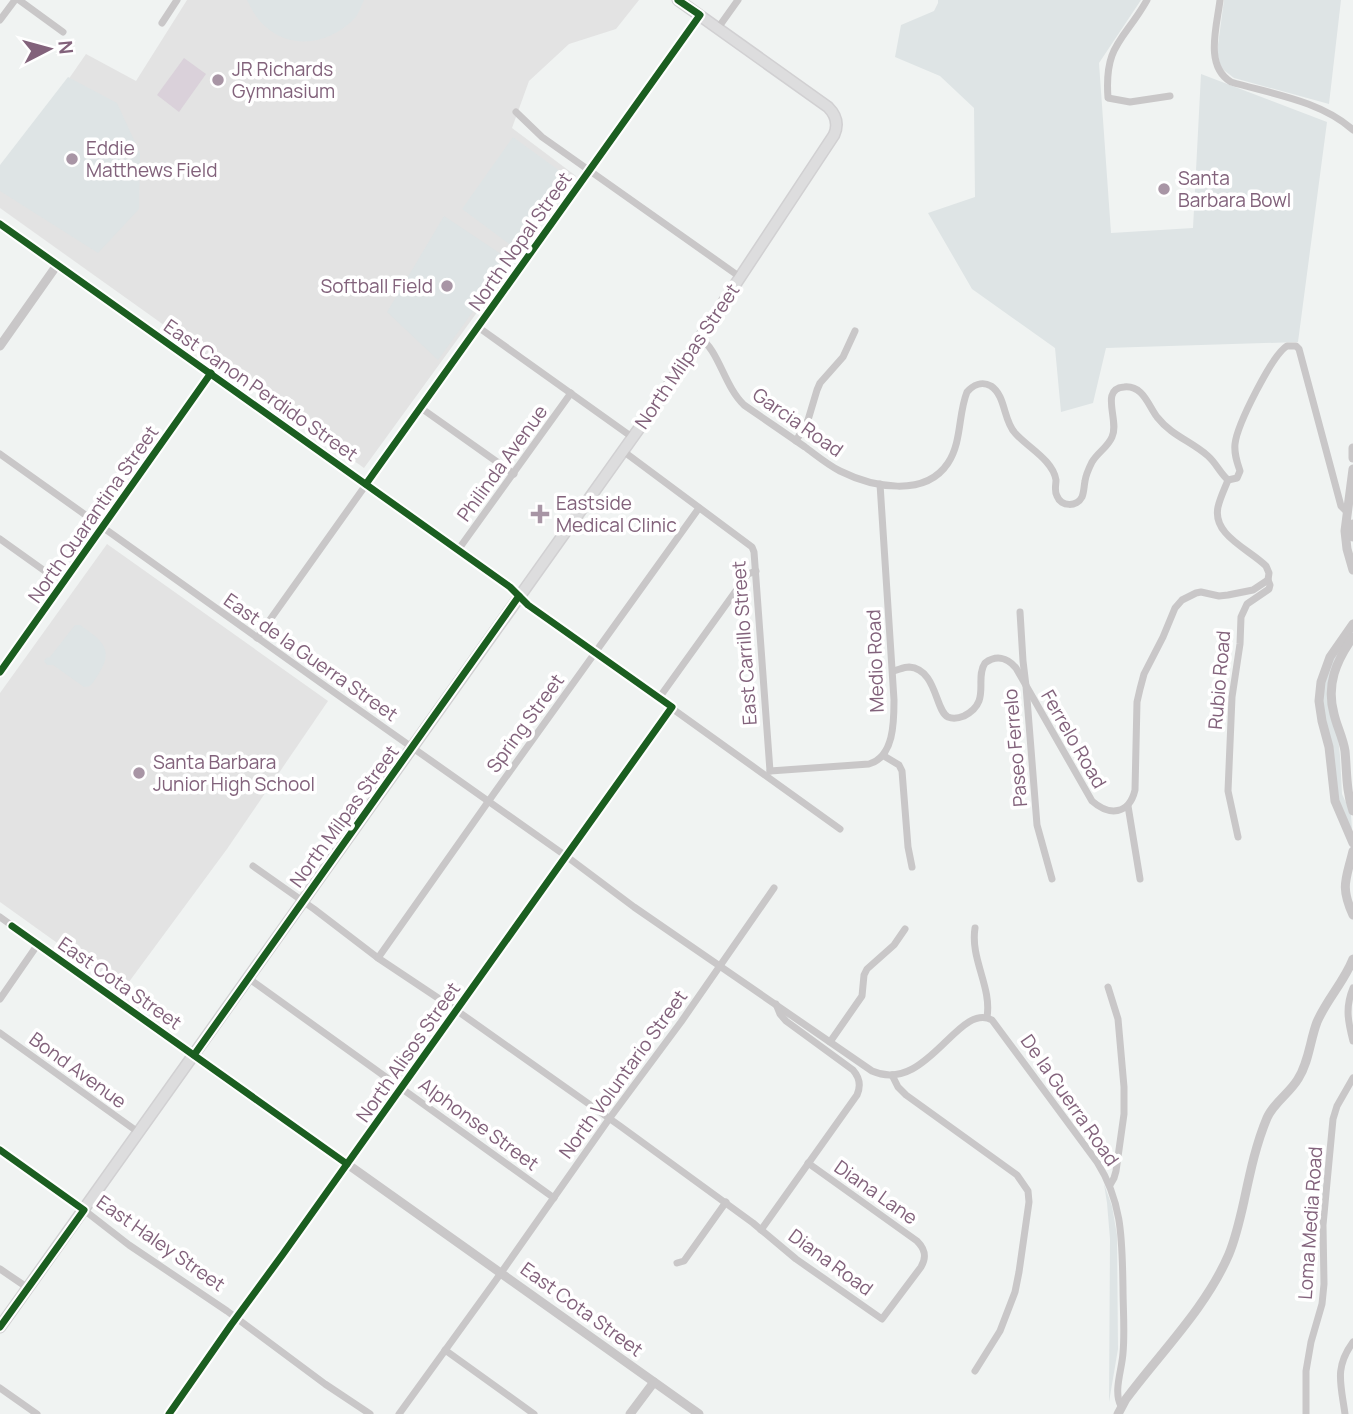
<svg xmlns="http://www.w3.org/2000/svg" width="1353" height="1414" font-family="Manrope,sans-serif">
  <rect width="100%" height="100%" fill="#f0f3f2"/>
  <g fill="#e3e3e3">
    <path d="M 187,0 L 639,0 L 616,29 L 569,44 L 529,81 L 512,128 L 576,176 L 364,468 L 0,208 L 0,178 L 86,54 L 136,81 Z"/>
    <path d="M 107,544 L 328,701 L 227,849 L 123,990 L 0,902 L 0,693 Z"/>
  </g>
  <g fill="#dee4e5">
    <path d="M 247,0 L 364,0 C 361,6 359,14 354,19 C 330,44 292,50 266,27 C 257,20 252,10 247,0 Z"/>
    <path d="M 938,0 L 1141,0 L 1099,63 L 1111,233 L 1193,228 L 1201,74 L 1327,122 L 1298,342 L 1106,348 L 1093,403 L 1061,412 L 1055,348 L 972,289 L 928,213 L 975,197 L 974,108 L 940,76 L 895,57 L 901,25 L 934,11 L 938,3 Z"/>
    <path d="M 1224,0 L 1341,0 L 1329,104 L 1234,78 L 1221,68 L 1217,52 Z"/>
    <path d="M 68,77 L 117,103 L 140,153 L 139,209 L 98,253 L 0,191 L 0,165 Z"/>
    <path d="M 513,137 L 568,177 L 516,249 L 462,209 Z"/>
    <path d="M 444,216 L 510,260 L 438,360 L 387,312 Z"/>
    <path d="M 75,625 L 80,625 C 103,641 116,650 96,678 C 92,684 91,687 84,687 L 53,665 L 47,665 L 44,661 L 46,658 L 50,657 Z"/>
    <path d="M 1353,628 L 1353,633 L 1336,657 L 1331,672 L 1340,756 L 1342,794 L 1351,814 L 1352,829 L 1351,828 L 1339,807 L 1321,699 L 1329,663 Z"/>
    <path d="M 1104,1184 L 1112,1206 L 1117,1235 L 1118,1349 L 1109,1402 L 1110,1239 L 1107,1203 Z"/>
  </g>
  <path fill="#dad1da" d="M 184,58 L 206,74 L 179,112 L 157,95 Z"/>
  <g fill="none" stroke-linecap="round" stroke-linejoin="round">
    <g stroke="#d1d0d2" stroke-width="13">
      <path id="secondary" d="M 0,1327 L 655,406 L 834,135 C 839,124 836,115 828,107 L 678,0"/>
    </g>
    <g stroke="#c9c7c8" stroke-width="7">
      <path d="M 19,0 L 63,32"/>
      <path d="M 1147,0 C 1124,41 1104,44 1108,98 L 1130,102 L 1170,96"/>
      <path d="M 1220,0 C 1217,26 1204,66 1231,82 C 1272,94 1321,101 1353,130"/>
      <path d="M 0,20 L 15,0"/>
      <path d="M 162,23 L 177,0"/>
      <path d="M 718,28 L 738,0"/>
      <path d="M 516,112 L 542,137 L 740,277"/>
      <path d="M 478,327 L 632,437"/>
      <path d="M 699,337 C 719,350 724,386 744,405 C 764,419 785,433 805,447 C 816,455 828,465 840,471 C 872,487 925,498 948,463 C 962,442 958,414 967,392 C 973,385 982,381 991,386 C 1006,396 1003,420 1015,433 C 1027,447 1053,460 1056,480 C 1056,485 1054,491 1057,496 C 1061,507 1077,507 1082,497 C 1084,492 1084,486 1085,481 C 1086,474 1089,468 1092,462 C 1098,452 1108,447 1112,437 C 1120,421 1099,389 1124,387 C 1143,385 1148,405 1157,417 C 1172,436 1191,441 1208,456 C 1216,463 1220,473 1228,480 L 1237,478 L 1240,471 C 1237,462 1234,454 1235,444 C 1237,425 1272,355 1287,346 L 1296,346 L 1299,349 L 1341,506 L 1347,512"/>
      <path d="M 421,408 L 514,474"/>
      <path d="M 796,441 L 808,420 L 817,390 L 820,383 L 843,357 L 855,331"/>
      <path d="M 623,451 L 752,547 L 754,552 L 770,771"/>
      <path d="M 0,454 L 328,688 L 566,856 L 634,907 L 872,1071 C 927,1095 958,1001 992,1020 L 1097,1162 C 1123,1203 1122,1241 1123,1288 C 1123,1309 1125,1331 1123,1353 C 1122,1370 1113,1391 1121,1406"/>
      <path d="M 1228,480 C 1225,488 1220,498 1218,507 C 1212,535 1249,549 1266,566 L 1269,573 L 1268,580 L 1270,585 L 1269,589 L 1247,604 L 1241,617 L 1240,644 L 1232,697 L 1228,791 L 1238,837"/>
      <path d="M 0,539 L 49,574"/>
      <path d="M 458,550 L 571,393"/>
      <path d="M 519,596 L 528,605 L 840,829"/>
      <path d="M 1020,612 L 1023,661 L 1026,686 L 1037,825 L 1052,879"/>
      <path d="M 257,638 L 700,15"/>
      <path d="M 893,671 C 898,670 904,667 909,667 C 937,669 935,711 948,717 C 953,719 959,718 964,716 C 992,702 974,679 985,663 C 996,655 1007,657 1016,668 L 1092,801 C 1109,816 1129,815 1135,790 L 1137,702 L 1140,689 L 1144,674 L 1163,637 L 1175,608 L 1182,600 L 1196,593 L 1201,592 L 1219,596 L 1228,595 L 1253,590 L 1268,580"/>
      <path d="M 0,672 L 211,373"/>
      <path d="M 659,698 L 748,574 L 756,571"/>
      <path d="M 884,756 L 899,765 L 902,771 L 908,847 L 912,867"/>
      <path d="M 770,771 L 869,764 C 894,757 894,722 894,700 L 880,484"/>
      <path d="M 1128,806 L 1140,879"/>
      <path d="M 253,866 L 314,909 L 378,958 L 456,1010 L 620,1126 L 753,1223 L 796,1259 L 882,1319 L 921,1267 C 927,1257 925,1249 917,1241 L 808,1163"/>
      <path d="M 0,917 L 194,1055"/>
      <path d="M 975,928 C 970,959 992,987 987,1017"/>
      <path d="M 378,958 L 495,792 L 699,508"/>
      <path d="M 248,978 L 554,1198"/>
      <path d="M 1108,987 L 1118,1019 L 1124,1087 L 1124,1114 L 1116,1171 L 1114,1178 L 1110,1185"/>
      <path d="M 1353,988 C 1345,1007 1348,1022 1353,1041"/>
      <path d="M 0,999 L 38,944"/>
      <path d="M 0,1033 L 138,1132"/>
      <path d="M 830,1042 L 862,996 L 864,975 L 867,969 L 894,945 L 905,929"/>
      <path d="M 892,1075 L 898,1087 L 906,1095 L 1017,1175 L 1028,1191 L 1029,1202 L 1019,1272 L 1015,1292 L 1000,1331 L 975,1371"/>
      <path d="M 84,1210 L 129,1245 L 227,1311 L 325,1384 L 370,1414"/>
      <path d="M 761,1230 L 857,1095 C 861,1086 860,1078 853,1070 L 786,1021 L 780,1014 L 776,1004"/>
      <path d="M 677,1263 L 684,1261 L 726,1202"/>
      <path d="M 0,1269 L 28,1288"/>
      <path d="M 445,1350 L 534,1414"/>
      <path d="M 0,1388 L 37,1414"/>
      <path d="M 169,1414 L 231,1325 L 283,1254 L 672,707"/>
      <path d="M 399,1414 L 496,1280 L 609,1119 L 681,1022 L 774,888"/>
      <path d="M 1306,1414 L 1306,1371 L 1311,1342 L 1322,1304 L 1324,1284 L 1323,1225 L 1333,1119 L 1337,1106 L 1353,1078"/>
      <path d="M 1345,1414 C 1341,1384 1334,1368 1353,1342"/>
    </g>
    <g stroke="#c9c7c8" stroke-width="9">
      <path d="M 0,224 L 510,587 L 519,596"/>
      <path d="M 0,346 L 57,265"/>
      <path d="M 1353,448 L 1353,458"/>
      <path d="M 1353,469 L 1345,531 L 1347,549 L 1353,570"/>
      <path d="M 1353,524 L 1353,537"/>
      <path d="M 1353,624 L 1330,657 L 1321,682 L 1319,701 L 1322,721 L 1329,747 L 1335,801 L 1353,843"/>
      <path d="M 1353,637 C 1336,661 1326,685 1334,714 C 1337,727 1343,738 1345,751 C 1347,772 1346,791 1353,811"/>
      <path d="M 1353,851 C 1346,880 1340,886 1353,915"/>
      <path d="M 194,1055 L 699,1414"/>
      <path d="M 0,1150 L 84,1210"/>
      <path d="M 630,1414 L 654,1382"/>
      <path d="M 1118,1414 L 1126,1399 C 1160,1353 1206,1308 1229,1254 C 1236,1237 1240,1219 1244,1201 C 1250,1173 1256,1144 1267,1118 C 1274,1102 1289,1094 1298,1079 C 1309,1062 1310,1040 1317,1022 C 1327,999 1344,982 1353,959"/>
    </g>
    <use href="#secondary" stroke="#ddddde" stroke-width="10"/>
    <g stroke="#fff" stroke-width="11">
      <g id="cycleway">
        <path d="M 0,224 L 510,587 L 528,605 L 672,707 L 283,1254 L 231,1325 L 169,1414"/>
        <path d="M 366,484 L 700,15 L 678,0"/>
        <path d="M 0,672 L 211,373"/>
        <path d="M 12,926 L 347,1164"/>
        <path d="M 194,1055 L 519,596"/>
        <path d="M 0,1150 L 84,1210 L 0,1327"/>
      </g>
    </g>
    <use href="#cycleway" stroke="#1b5e20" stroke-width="7"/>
  </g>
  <g fill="#a895a5" stroke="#fff" stroke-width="2.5">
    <circle cx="218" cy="80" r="7"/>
    <circle cx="72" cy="159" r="7"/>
    <circle cx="1164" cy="189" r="7"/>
    <circle cx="447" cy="286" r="7"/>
    <path d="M536.5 503.5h7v7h7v7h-7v7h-7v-7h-7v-7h7z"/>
    <circle cx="139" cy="773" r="7"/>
  </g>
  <g text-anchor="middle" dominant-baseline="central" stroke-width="7" stroke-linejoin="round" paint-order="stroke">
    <g font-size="19" fill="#82627b" stroke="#fff" text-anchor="start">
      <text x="232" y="69">JR Richards<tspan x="232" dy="22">Gymnasium</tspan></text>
      <text x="86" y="148">Eddie<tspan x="86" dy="22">Matthews Field</tspan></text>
      <text x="1178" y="178">Santa<tspan x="1178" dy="22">Barbara Bowl</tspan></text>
      <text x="433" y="286" text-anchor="end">Softball Field</text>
      <text x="556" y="503">Eastside<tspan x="556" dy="22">Medical Clinic</tspan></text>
      <text x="153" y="762">Santa Barbara<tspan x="153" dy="22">Junior High School</tspan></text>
    </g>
    <g font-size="19" fill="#82627b" stroke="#fff">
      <text transform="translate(520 241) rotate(-55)">North Nopal Street</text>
      <text transform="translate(687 356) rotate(-56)">North Milpas Street</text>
      <text transform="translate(261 390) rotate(35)">East Canon Perdido Street</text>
      <text transform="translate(798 422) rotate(35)">Garcia Road</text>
      <text transform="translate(502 463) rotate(-54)">Philinda Avenue</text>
      <text transform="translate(93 514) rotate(-55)">North Quarantina Street</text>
      <text transform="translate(744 643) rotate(-94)">East Carrillo Street</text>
      <text transform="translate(311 657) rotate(35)">East de la Guerra Street</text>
      <text transform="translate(875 661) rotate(-92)">Medio Road</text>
      <text transform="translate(1219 680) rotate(-85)">Rubio Road</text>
      <text transform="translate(525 723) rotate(-54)">Spring Street</text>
      <text transform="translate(1074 739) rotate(60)">Ferrelo Road</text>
      <text transform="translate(1015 748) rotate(-95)">Paseo Ferrelo</text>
      <text transform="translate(344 816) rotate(-54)">North Milpas Street</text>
      <text transform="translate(120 983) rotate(35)">East Cota Street</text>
      <text transform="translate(408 1052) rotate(-55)">North Alisos Street</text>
      <text transform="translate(78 1070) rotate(36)">Bond Avenue</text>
      <text transform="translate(623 1074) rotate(-54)">North Voluntario Street</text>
      <text transform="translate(1070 1100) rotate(55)">De la Guerra Road</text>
      <text transform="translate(479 1124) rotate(36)">Alphonse Street</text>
      <text transform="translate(876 1192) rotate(35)">Diana Lane</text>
      <text transform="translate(1310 1223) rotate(-86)">Loma Media Road</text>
      <text transform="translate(161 1243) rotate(35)">East Haley Street</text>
      <text transform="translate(831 1262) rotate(36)">Diana Road</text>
      <text transform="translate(582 1309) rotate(36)">East Cota Street</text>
    </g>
  </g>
  <g transform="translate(49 49) rotate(84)" stroke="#ffffff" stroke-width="5" paint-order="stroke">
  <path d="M0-5L12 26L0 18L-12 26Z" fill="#82627b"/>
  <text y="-10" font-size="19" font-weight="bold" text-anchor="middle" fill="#82627b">N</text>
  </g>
</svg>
